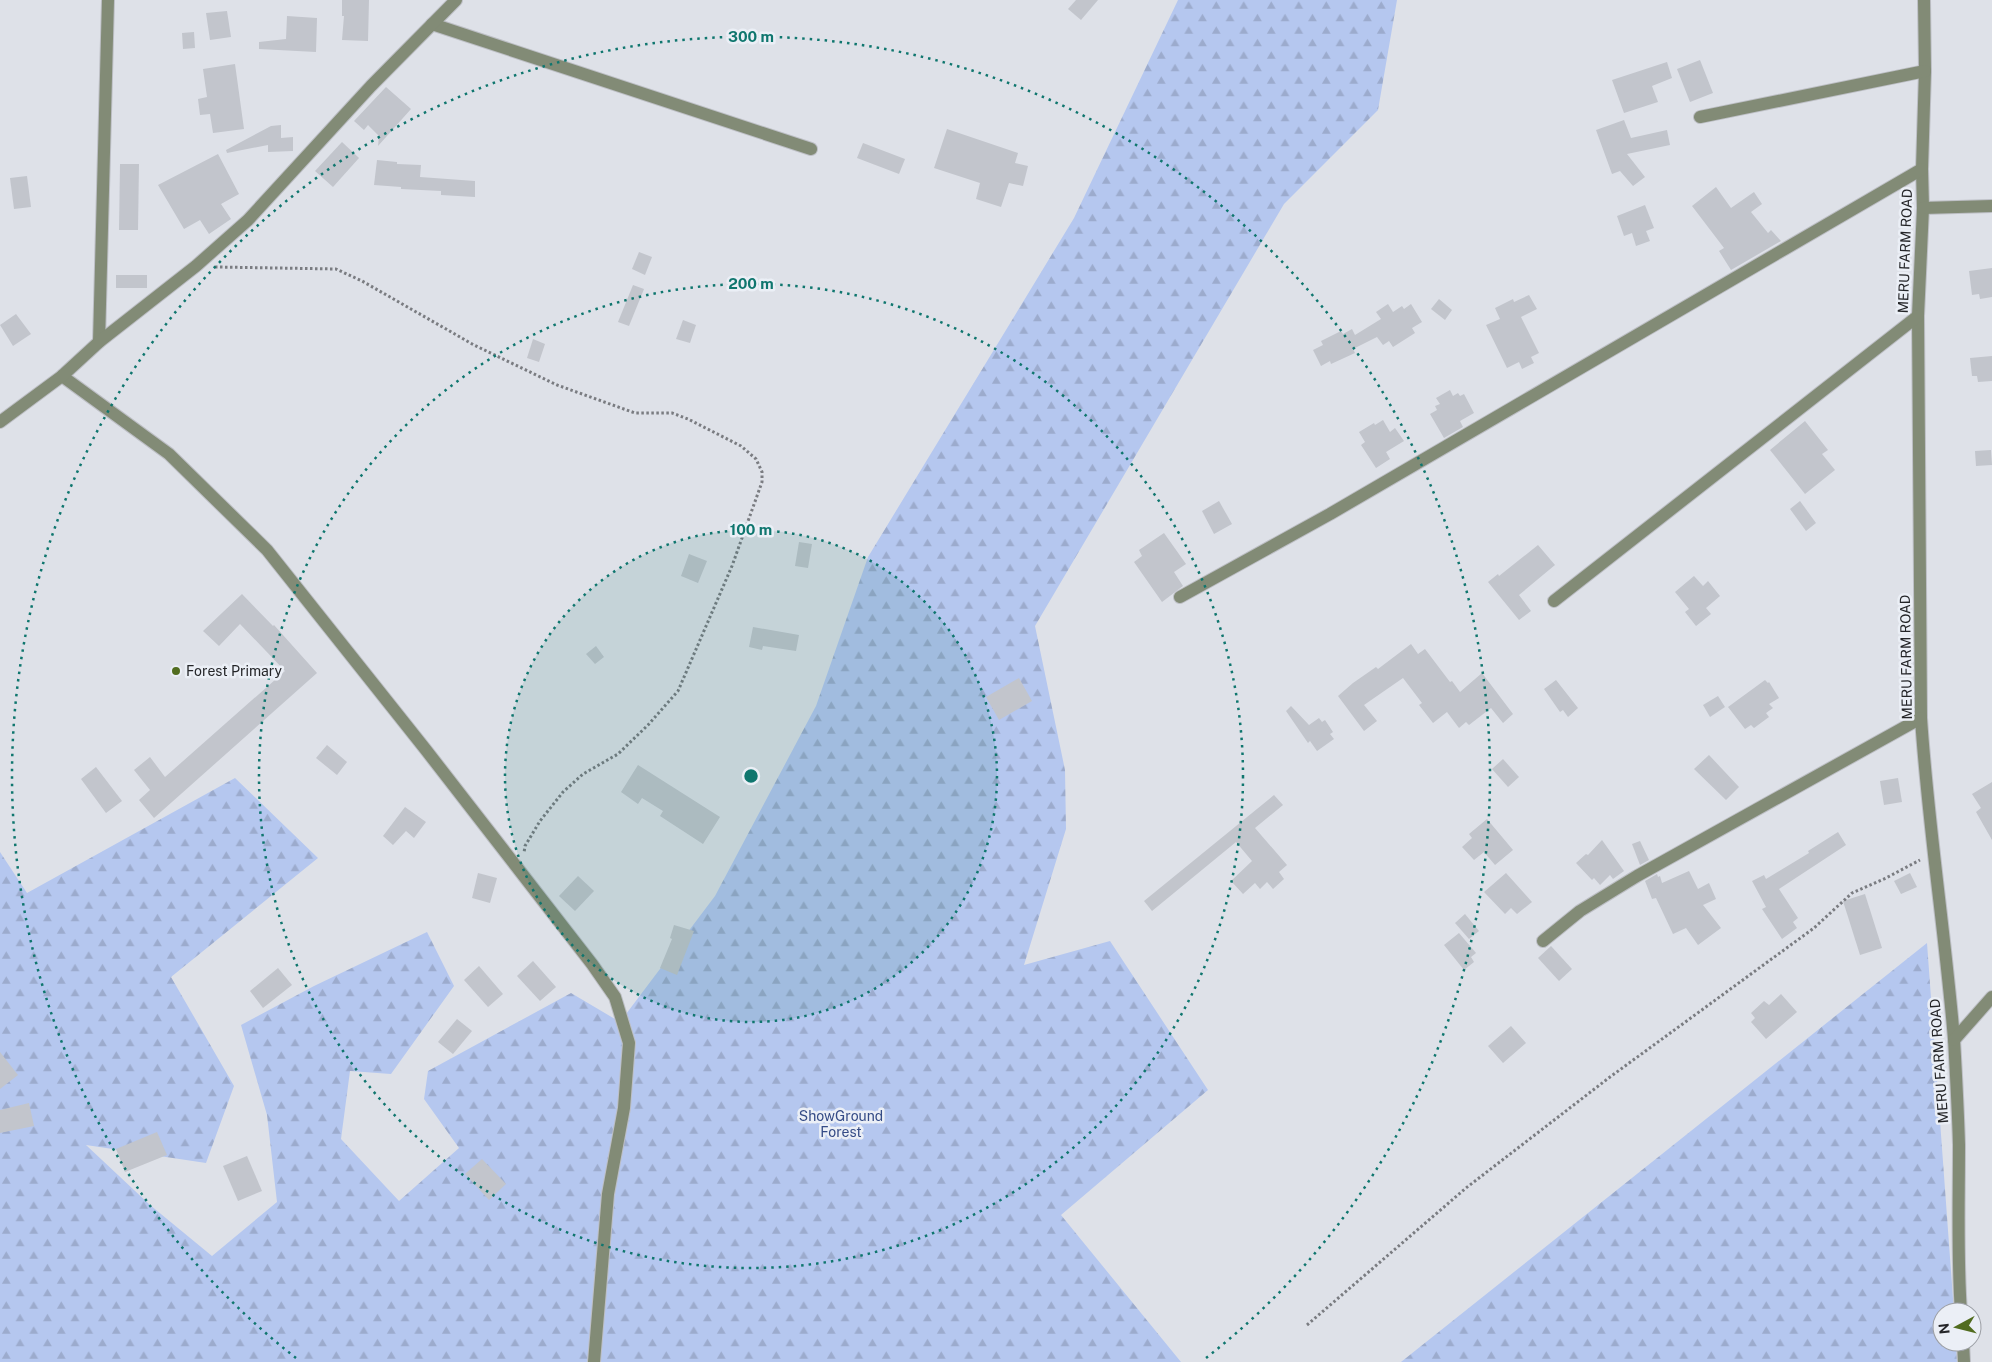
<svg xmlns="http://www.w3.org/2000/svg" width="1992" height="1362" font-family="'Public Sans',sans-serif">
  <defs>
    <pattern id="forest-firs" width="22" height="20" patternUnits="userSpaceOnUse" patternTransform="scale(1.25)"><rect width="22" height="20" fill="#b5c7ef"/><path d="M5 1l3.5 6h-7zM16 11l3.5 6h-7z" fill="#9cabcd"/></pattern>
  </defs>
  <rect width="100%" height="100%" fill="#dee1e8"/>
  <g fill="url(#forest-firs)">
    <path d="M 1178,0 L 1397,0 L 1378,110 L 1284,204 L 1035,626 L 1065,770 L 1066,829 L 1024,965 L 1110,941 L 1208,1090 L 1061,1215 L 1181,1362 L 0,1362 L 0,852 L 27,893 L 235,778 L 318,858 L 171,977 L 234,1086 L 206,1163 L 86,1145 L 150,1205 L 212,1256 L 277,1202 L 267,1115 L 241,1025 L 314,986 L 427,932 L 454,986 L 391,1074 L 350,1071 L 341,1139 L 399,1201 L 459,1148 L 424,1099 L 428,1071 L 571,993 L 620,1022 L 715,896 L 816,706 L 868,557 L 1074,218 Z"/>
    <path d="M 1927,943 L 1954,1312 L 1942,1312 L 1942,1342 L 1956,1342 L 1957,1362 L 1401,1362 Z"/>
  </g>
  <g fill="#c2c5cc">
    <path d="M 342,0 L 369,0 L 368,41 L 342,40 L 344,16 L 342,16 Z"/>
    <path d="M 1076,0 L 1098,0 L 1081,20 L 1068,9 Z"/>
    <path d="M 227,11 L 231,37 L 210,40 L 206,13 Z"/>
    <path d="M 287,16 L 317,18 L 316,52 L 259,49 L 259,42 L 286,39 Z"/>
    <path d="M 194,32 L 195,48 L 183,49 L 182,33 Z"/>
    <path d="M 1700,60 L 1713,93 L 1690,102 L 1677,69 Z"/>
    <path d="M 1667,62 L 1672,78 L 1652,86 L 1658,102 L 1624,113 L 1612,80 Z"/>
    <path d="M 235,64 L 244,129 L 213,133 L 210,114 L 200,115 L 198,99 L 207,97 L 203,69 Z"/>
    <path d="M 386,87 L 411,109 L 378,146 L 379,136 L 368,125 L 364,130 L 354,121 Z"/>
    <path d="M 1624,120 L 1631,138 L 1667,130 L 1670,145 L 1627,154 L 1645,177 L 1633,186 L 1620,171 L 1612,174 L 1596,130 Z"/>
    <path d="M 281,125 L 281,138 L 293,137 L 293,151 L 268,152 L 268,145 L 227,153 L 226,150 L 271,126 Z"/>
    <path d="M 947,129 L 1018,153 L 1015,163 L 1028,166 L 1023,186 L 1009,183 L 1001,207 L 976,199 L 980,183 L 934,168 Z"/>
    <path d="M 342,142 L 359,158 L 333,187 L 315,171 Z"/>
    <path d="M 863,143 L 905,159 L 899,174 L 857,158 Z"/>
    <path d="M 218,154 L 239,194 L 221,204 L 231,219 L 209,234 L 200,220 L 184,229 L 158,185 Z"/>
    <path d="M 377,160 L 397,162 L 397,164 L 421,165 L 420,177 L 475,181 L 475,197 L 441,195 L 441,191 L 401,189 L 401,187 L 374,185 Z"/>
    <path d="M 120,164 L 139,164 L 138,230 L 119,230 Z"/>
    <path d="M 27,176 L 31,207 L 14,209 L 10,178 Z"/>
    <path d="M 1716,187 L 1731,208 L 1754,192 L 1762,204 L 1751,212 L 1768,233 L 1771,230 L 1781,241 L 1731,270 L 1719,251 L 1724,248 L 1692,206 Z"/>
    <path d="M 1645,205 L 1654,228 L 1646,231 L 1650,241 L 1636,246 L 1632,233 L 1624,236 L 1617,216 Z"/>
    <path d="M 639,252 L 652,257 L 645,275 L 632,269 Z"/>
    <path d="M 1992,268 L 1992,297 L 1980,299 L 1979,294 L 1972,295 L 1969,271 Z"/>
    <rect x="116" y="275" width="31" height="13"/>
    <path d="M 633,285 L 644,289 L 629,326 L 618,322 Z"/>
    <path d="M 1529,295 L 1537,309 L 1521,317 L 1539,353 L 1531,357 L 1534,363 L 1522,369 L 1519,362 L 1507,368 L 1486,325 L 1500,319 L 1495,308 L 1513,299 L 1514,302 Z"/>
    <path d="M 1439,299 L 1452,310 L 1445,320 L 1431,309 Z"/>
    <path d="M 1388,304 L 1393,312 L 1402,306 L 1404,309 L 1411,304 L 1422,322 L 1412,328 L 1415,333 L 1393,347 L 1389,341 L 1383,345 L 1377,337 L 1353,349 L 1355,353 L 1331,364 L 1330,361 L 1321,366 L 1313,350 L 1323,345 L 1321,341 L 1341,331 L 1343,334 L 1352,329 L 1355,335 L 1381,319 L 1376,312 Z"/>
    <path d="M 16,314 L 31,334 L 13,346 L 0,325 Z"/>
    <path d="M 683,320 L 696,325 L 690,343 L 676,339 Z"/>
    <path d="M 533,339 L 545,344 L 539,362 L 527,358 Z"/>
    <path d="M 1992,356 L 1992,381 L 1978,382 L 1977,376 L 1972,376 L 1970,358 Z"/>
    <path d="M 1450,390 L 1453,396 L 1458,393 L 1460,396 L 1464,394 L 1474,413 L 1460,421 L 1463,427 L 1444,438 L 1430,414 L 1437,410 L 1435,406 L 1440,404 L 1436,398 Z"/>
    <path d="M 1383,420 L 1390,432 L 1395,428 L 1404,441 L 1386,452 L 1390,459 L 1376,468 L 1361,445 L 1365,442 L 1359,432 L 1374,423 L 1375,425 Z"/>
    <path d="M 1805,421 L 1828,450 L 1822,454 L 1835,470 L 1805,494 L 1770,450 Z"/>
    <path d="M 1991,450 L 1992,465 L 1976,466 L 1975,451 Z"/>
    <path d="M 1219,501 L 1232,524 L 1214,534 L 1202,511 Z"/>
    <path d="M 1800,501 L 1816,523 L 1806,531 L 1790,509 Z"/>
    <path d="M 1164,533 L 1186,564 L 1174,572 L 1183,586 L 1162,602 L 1134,562 L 1142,556 L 1139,550 Z"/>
    <path d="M 799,542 L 812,544 L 808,568 L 795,566 Z"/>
    <path d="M 1538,545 L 1555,565 L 1519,595 L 1531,611 L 1519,620 L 1488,582 L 1498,574 L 1499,576 Z"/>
    <path d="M 689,554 L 707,561 L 698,583 L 681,576 Z"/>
    <path d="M 1694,576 L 1703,586 L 1708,581 L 1720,596 L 1706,608 L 1711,614 L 1696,626 L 1685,612 L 1689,609 L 1675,592 Z"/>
    <path d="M 242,594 L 273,626 L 274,625 L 317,673 L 154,818 L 139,800 L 150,790 L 134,770 L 150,757 L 165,777 L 285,671 L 240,624 L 219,646 L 203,631 Z"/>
    <path d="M 753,627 L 799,635 L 796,651 L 763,646 L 762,650 L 749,647 Z"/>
    <path d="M 1411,644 L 1418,654 L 1425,649 L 1450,682 L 1452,681 L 1460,692 L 1482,673 L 1513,714 L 1503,723 L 1491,708 L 1469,725 L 1466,722 L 1459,728 L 1447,712 L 1433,723 L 1419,705 L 1422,703 L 1403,678 L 1364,705 L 1377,721 L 1364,731 L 1338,696 L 1353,683 L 1376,667 L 1378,669 Z"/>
    <path d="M 596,646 L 604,657 L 595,664 L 586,654 Z"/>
    <path d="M 1019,678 L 1032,701 L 999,720 L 986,697 Z"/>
    <path d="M 1556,680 L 1578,708 L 1568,717 L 1563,710 L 1560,712 L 1544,689 Z"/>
    <path d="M 1765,680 L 1768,683 L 1769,682 L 1779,698 L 1769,704 L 1773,708 L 1766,713 L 1769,717 L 1754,728 L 1751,725 L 1745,729 L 1728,707 Z"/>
    <path d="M 1718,696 L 1725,707 L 1710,717 L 1703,705 Z"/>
    <path d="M 1291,706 L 1309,725 L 1319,718 L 1322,722 L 1325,720 L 1333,732 L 1330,734 L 1334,739 L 1317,751 L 1310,741 L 1308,743 L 1286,711 Z"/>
    <path d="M 327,745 L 347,762 L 337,775 L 316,758 Z"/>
    <path d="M 1709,755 L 1739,787 L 1726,800 L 1694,769 Z"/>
    <path d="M 1503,759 L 1519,777 L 1508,787 L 1492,769 Z"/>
    <path d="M 638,765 L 720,817 L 703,844 L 660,816 L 663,811 L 642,798 L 638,804 L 621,792 Z"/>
    <path d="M 96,767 L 122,801 L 106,813 L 81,779 Z"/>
    <path d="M 1898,778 L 1902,802 L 1884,805 L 1880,781 Z"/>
    <path d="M 1992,782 L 1992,840 L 1976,812 L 1981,808 L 1972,794 Z"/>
    <path d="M 1274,795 L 1283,805 L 1255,828 L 1287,865 L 1279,872 L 1284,879 L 1273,889 L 1267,882 L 1260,889 L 1255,883 L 1243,894 L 1231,881 L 1252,861 L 1236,842 L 1152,911 L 1144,901 Z"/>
    <path d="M 405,807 L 426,822 L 414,838 L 406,831 L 393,845 L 383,836 Z"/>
    <path d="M 1487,819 L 1513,850 L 1495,865 L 1484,852 L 1474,860 L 1462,847 L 1472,838 L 1469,834 Z"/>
    <path d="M 1838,832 L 1846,845 L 1779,889 L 1798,918 L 1793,922 L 1797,928 L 1782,939 L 1762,909 L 1766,907 L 1752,881 L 1764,875 L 1766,879 L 1809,853 L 1808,851 Z"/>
    <path d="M 1602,840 L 1624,871 L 1613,879 L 1610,875 L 1600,885 L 1594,878 L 1592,880 L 1576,863 L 1586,854 L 1588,855 Z"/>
    <path d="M 1640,841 L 1649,860 L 1640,865 L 1632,844 Z"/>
    <path d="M 1689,871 L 1698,889 L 1709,883 L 1716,899 L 1703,905 L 1721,928 L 1698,945 L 1686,928 L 1673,934 L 1656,898 L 1652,899 L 1645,881 L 1657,874 L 1658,877 L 1660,876 L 1662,883 Z"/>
    <path d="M 478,873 L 497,878 L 490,903 L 472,898 Z"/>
    <path d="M 1506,873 L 1532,902 L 1517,914 L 1511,908 L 1505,914 L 1484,892 Z"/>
    <path d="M 1910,873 L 1917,887 L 1901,894 L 1894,881 Z"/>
    <path d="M 578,876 L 594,891 L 575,911 L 559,896 Z"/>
    <path d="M 1865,894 L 1882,948 L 1860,955 L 1843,901 Z"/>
    <path d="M 1465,914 L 1479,931 L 1469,939 L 1455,923 Z"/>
    <path d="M 674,925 L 694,931 L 677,975 L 660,968 L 672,939 L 670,938 Z"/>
    <path d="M 1459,933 L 1476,953 L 1471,957 L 1474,962 L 1464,970 L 1444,945 Z"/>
    <path d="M 1551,946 L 1572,969 L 1559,981 L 1538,958 Z"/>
    <path d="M 533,961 L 556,987 L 540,1001 L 517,976 Z"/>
    <path d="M 479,966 L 503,994 L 488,1007 L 464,980 Z"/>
    <path d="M 278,968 L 292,985 L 263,1008 L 250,991 Z"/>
    <path d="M 1781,994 L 1797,1012 L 1766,1039 L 1751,1022 L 1755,1018 L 1751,1013 L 1764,1001 L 1769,1005 Z"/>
    <path d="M 457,1019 L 472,1031 L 453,1054 L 438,1042 Z"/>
    <path d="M 1511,1026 L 1526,1043 L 1503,1063 L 1488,1046 Z"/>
    <path d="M 0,1052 L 18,1075 L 0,1089 Z"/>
    <path d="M 29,1103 L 34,1126 L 0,1133 L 0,1110 Z"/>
    <path d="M 157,1132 L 167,1155 L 125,1172 L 116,1149 Z"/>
    <path d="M 247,1156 L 262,1191 L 238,1201 L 223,1166 Z"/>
    <path d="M 482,1159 L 506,1184 L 489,1200 L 465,1174 Z"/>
  </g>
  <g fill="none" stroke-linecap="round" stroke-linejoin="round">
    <g stroke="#bdbfc5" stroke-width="14">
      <g id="minor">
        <path d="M 1924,0 L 1925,71 L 1922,169 L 1923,208 L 1918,316 L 1921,718 C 1928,825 1945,932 1954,1039 C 1956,1074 1958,1110 1959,1145 C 1959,1201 1957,1256 1961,1312"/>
        <path d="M 432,24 L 811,149"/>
        <path d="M 1700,117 L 1925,71"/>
        <path d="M 1923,208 L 1992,206"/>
        <path d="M 99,342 L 108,0"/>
        <path d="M 62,376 L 169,454 L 267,550 L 426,750 L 592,964 L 615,997 L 629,1043 L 624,1108 L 608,1194 L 594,1362"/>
        <path d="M 0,422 L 62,376 L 99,342 L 196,266 L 248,220 L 371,86 L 456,0"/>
        <path d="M 1180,597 L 1330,514 L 1922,169"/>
        <path d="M 1554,601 L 1918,316"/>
        <path d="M 1543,941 L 1580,911 L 1637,876 L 1921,718"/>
        <path d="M 1954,1040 L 1992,997"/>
        <path d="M 1963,1342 L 1964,1362"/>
      </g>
    </g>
    <g stroke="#7a7c81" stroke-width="3" stroke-dasharray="2.5 2.5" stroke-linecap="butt">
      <path d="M 215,267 L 336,269 L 362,281 L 474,345 L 557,385 L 635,413 L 672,413 L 688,419 L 741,446 L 756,459 L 762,472 L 762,482 L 732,566 L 678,691 L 648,725 L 618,754 L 583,774 L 563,792 L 540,821 L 525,846 L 524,853"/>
      <path d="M 1307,1325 L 1466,1188 L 1610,1077 L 1814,928 L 1852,893 L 1886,878 L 1920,860"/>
    </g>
    <use href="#minor" stroke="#828b76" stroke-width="12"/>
  </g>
  <circle cx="751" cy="776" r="246" fill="#0f766e" fill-opacity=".12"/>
  <g fill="none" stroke="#0f766e" stroke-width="2.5" stroke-dasharray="2.5 5">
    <circle cx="751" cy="776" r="246"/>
    <circle cx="751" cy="776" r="492"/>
    <path d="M296 1358A739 739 0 1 1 1206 1358"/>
  </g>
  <circle fill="#516c1f" stroke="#ebeff6" stroke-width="2" cx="176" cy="671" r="5"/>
  <g text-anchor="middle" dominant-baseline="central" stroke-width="5" stroke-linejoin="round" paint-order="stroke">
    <g font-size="14" fill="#242528" stroke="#ebeff6">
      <text transform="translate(1905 251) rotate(-88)">MERU FARM ROAD</text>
      <text transform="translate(1906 657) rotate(-91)">MERU FARM ROAD</text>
      <text transform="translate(1939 1061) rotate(-94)">MERU FARM ROAD</text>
    </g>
    <g font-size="14" fill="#242528" stroke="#ebeff6" text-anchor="start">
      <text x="186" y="671">Forest Primary</text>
    </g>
    <g font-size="14" fill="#344b86" stroke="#ebeff6">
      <text x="841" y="1116">ShowGround<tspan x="841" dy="16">Forest</tspan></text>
    </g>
  </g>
  <circle cx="751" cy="776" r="8" fill="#0f766e" stroke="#ebeff6" stroke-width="2.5"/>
  <g font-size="15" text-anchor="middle" font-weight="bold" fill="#0f766e" stroke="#ebeff6" stroke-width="5" stroke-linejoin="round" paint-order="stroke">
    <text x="751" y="42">300 m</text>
    <text x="751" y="289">200 m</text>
    <text x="751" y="535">100 m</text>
  </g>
  <g transform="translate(1957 1327) rotate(263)"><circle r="24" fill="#ebeff6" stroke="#9b9ea4"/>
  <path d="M0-4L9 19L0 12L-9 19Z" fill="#516c1f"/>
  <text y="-8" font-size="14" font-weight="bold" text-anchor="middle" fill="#242528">N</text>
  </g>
</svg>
